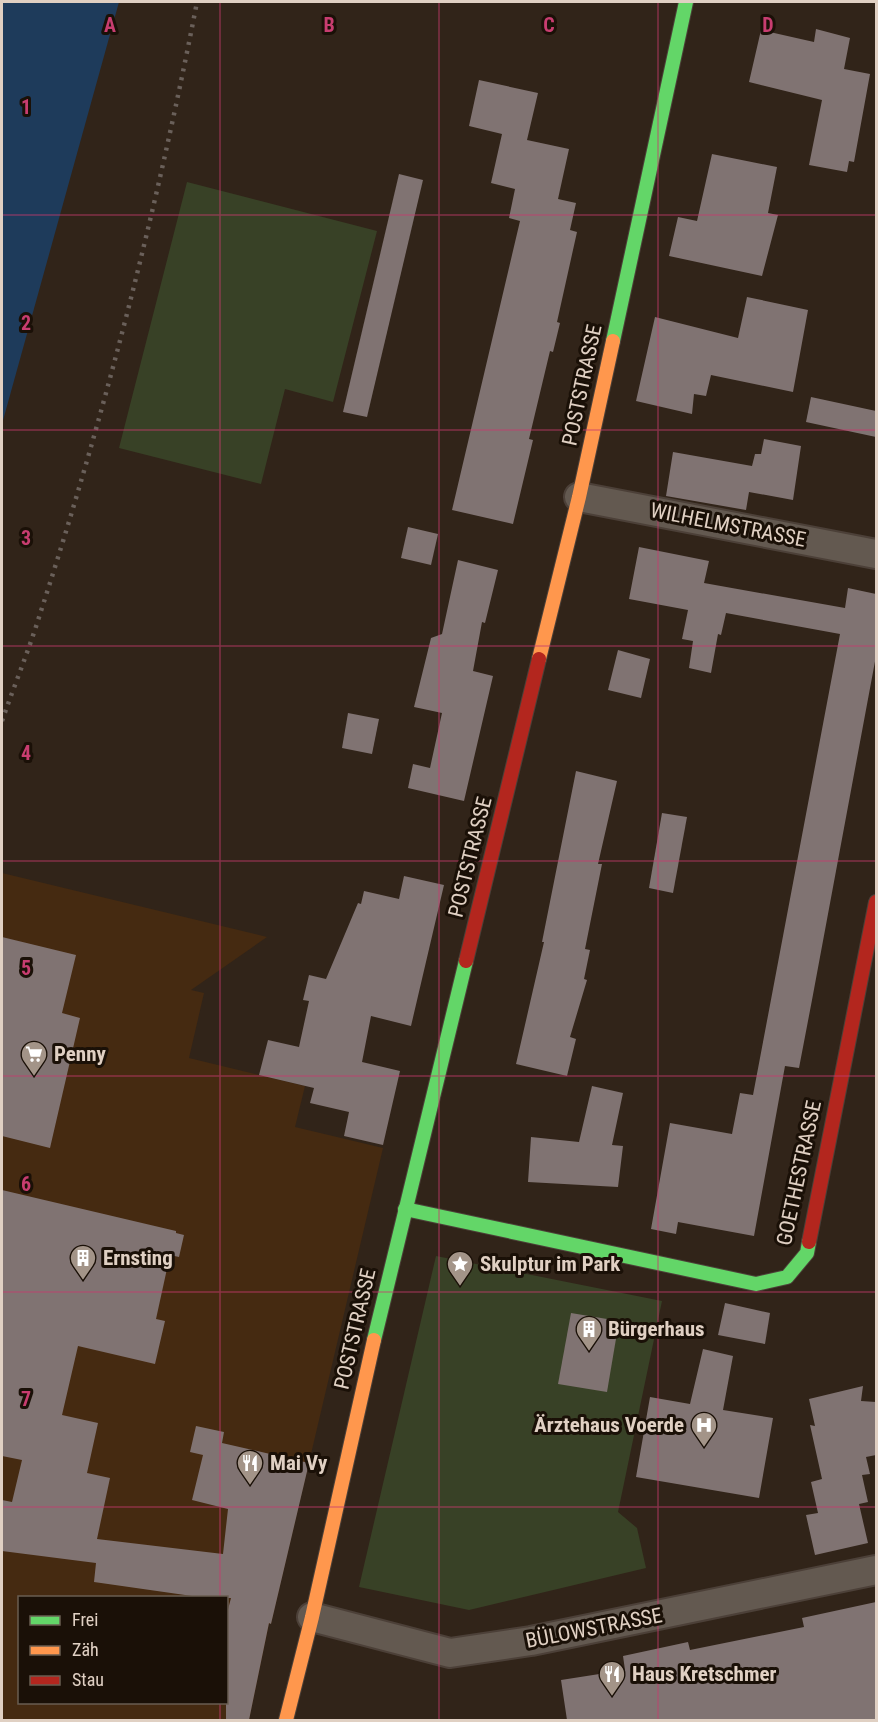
<svg xmlns="http://www.w3.org/2000/svg" width="878" height="1722" font-family="'Roboto Condensed',sans-serif">
  <rect width="100%" height="100%" fill="#312419"/>
  <path fill="#452a11" fill-rule="evenodd" d="M 2,873 L 267,937 L 191,990 L 204,993 L 189,1058 L 305,1086 L 295,1127 L 383,1148 L 271,1624 L 269,1624 L 249,1720 L 2,1720 ZM 20,1598 L 226,1598 L 226,1702 L 20,1702 Z"/>
  <g fill="#384126">
    <path d="M 187,182 L 377,231 L 333,402 L 285,389 L 261,484 L 119,448 Z"/>
    <path d="M 436,1256 L 662,1301 L 618,1512 L 637,1528 L 646,1568 L 469,1610 L 359,1587 Z"/>
  </g>
  <path fill="#1e3b5b" d="M 2,2 L 119,2 L 2,424 Z"/>
  <g fill="#807372">
    <path d="M 816,29 L 850,38 L 844,69 L 870,74 L 854,162 L 849,161 L 847,172 L 809,165 L 822,100 L 749,82 L 761,30 L 814,42 Z"/>
    <path d="M 479,80 L 538,93 L 527,140 L 569,149 L 558,199 L 576,203 L 570,230 L 577,232 L 557,322 L 560,323 L 553,352 L 550,351 L 529,439 L 533,440 L 513,524 L 452,510 L 520,221 L 509,218 L 515,189 L 491,183 L 502,134 L 469,126 Z"/>
    <path d="M 712,154 L 777,167 L 768,213 L 778,215 L 762,276 L 669,256 L 678,217 L 697,221 Z"/>
    <path d="M 399,174 L 423,180 L 367,417 L 343,412 Z"/>
    <path d="M 747,297 L 808,310 L 793,392 L 711,375 L 706,396 L 694,394 L 692,414 L 636,401 L 655,317 L 738,338 Z"/>
    <path d="M 811,397 L 876,411 L 876,437 L 806,422 Z"/>
    <path d="M 764,439 L 801,446 L 793,500 L 749,492 L 746,510 L 666,496 L 673,452 L 752,466 L 755,454 L 761,454 Z"/>
    <path d="M 408,527 L 438,534 L 431,565 L 401,558 Z"/>
    <path d="M 639,547 L 709,561 L 704,583 L 845,608 L 848,588 L 876,594 L 876,656 L 812,1000 L 799,1068 L 785,1066 L 754,1236 L 678,1222 L 676,1234 L 651,1229 L 670,1123 L 732,1134 L 740,1093 L 753,1095 L 840,634 L 726,613 L 721,635 L 718,634 L 711,673 L 689,668 L 693,641 L 682,639 L 688,610 L 629,599 Z"/>
    <path d="M 458,560 L 498,570 L 485,623 L 482,622 L 473,671 L 493,676 L 464,801 L 408,788 L 413,764 L 430,768 L 442,713 L 414,707 L 431,638 L 442,634 Z"/>
    <path d="M 618,650 L 650,659 L 641,698 L 608,690 Z"/>
    <path d="M 348,713 L 379,719 L 372,754 L 342,748 Z"/>
    <path d="M 576,771 L 617,781 L 598,864 L 602,864 L 585,949 L 590,950 L 584,979 L 587,980 L 570,1037 L 576,1039 L 567,1076 L 516,1064 L 544,942 L 542,942 Z"/>
    <path d="M 662,813 L 687,817 L 673,893 L 649,888 Z"/>
    <path d="M 404,876 L 444,885 L 411,1026 L 371,1016 L 362,1062 L 400,1071 L 383,1145 L 344,1136 L 349,1112 L 310,1103 L 314,1088 L 259,1075 L 268,1040 L 299,1047 L 309,1001 L 303,1000 L 309,975 L 326,979 L 358,903 L 361,904 L 364,891 L 399,899 Z"/>
    <path d="M 2,937 L 76,955 L 62,1013 L 80,1018 L 50,1148 L 2,1136 Z"/>
    <path d="M 592,1086 L 623,1093 L 612,1145 L 623,1146 L 618,1187 L 528,1182 L 531,1137 L 579,1142 Z"/>
    <path d="M 2,1190 L 176,1231 L 176,1233 L 184,1235 L 179,1257 L 170,1255 L 156,1319 L 165,1321 L 155,1364 L 78,1346 L 62,1415 L 98,1423 L 87,1473 L 110,1478 L 97,1539 L 223,1554 L 228,1509 L 192,1500 L 203,1455 L 190,1452 L 196,1426 L 224,1432 L 222,1443 L 309,1463 L 271,1624 L 269,1623 L 249,1720 L 226,1720 L 226,1617 L 231,1598 L 206,1598 L 94,1582 L 96,1563 L 2,1551 L 2,1500 L 12,1502 L 22,1460 L 2,1456 Z"/>
    <path d="M 725,1303 L 770,1313 L 765,1344 L 718,1335 Z"/>
    <path d="M 571,1313 L 619,1321 L 607,1392 L 558,1384 Z"/>
    <path d="M 703,1349 L 733,1356 L 723,1410 L 773,1418 L 759,1498 L 636,1477 L 650,1397 L 690,1404 Z"/>
    <path d="M 863,1386 L 861,1401 L 876,1402 L 876,1455 L 866,1457 L 870,1474 L 862,1475 L 868,1502 L 859,1504 L 868,1543 L 815,1555 L 806,1515 L 818,1513 L 811,1482 L 822,1479 L 810,1425 L 815,1426 L 809,1399 Z"/>
    <path d="M 876,1602 L 876,1720 L 567,1720 L 561,1680 L 625,1670 L 623,1656 L 688,1642 L 690,1650 L 804,1627 L 802,1618 Z"/>
  </g>
  <g fill="none" stroke-linecap="round" stroke-linejoin="round">
    <g stroke="#4c4038" stroke-width="32">
      <g id="street">
        <path d="M 579,497 L 876,554"/>
        <path d="M 312,1617 L 450,1653 L 531,1641 L 876,1570"/>
      </g>
    </g>
    <g stroke="#4c4038" stroke-width="16">
      <g id="fast">
        <path d="M 613,341 L 686,2"/>
        <path d="M 405,1209 L 756,1284 L 787,1277 L 807,1253 L 809,1242"/>
        <path d="M 374,1340 L 466,961"/>
      </g>
    </g>
    <g stroke="#4c4038" stroke-width="16">
      <g id="slow">
        <path d="M 539,659 L 579,497 L 613,341"/>
        <path d="M 286,1720 L 312,1617 L 374,1340"/>
      </g>
    </g>
    <g stroke="#4c4038" stroke-width="16">
      <g id="jam">
        <path d="M 466,961 L 539,659"/>
        <path d="M 809,1242 L 876,902"/>
      </g>
    </g>
    <use href="#street" stroke="#635950" stroke-width="28"/>
    <use href="#fast" stroke="#63d668" stroke-width="14"/>
    <use href="#slow" stroke="#ff974d" stroke-width="14"/>
    <use href="#jam" stroke="#b3261e" stroke-width="14"/>
    <path stroke="#6a605a" stroke-width="4.5" stroke-dasharray="3 6" stroke-linecap="butt" d="M 2,721 C 14,686 29,650 40,614 C 105,414 157,208 197,2"/>
  </g>
  <path fill="none" stroke="#c83d70" stroke-width="1.5" stroke-opacity="0.55" d="M 220,2 L 220,1598M 439,2 L 439,1720M 658,2 L 658,1720M 2,215 L 876,215M 2,430 L 876,430M 2,646 L 876,646M 2,861 L 876,861M 2,1076 L 876,1076M 2,1292 L 876,1292M 2,1507 L 876,1507M 220,1702 L 220,1720"/>
  <defs>
    <g id="supermarket-pin" transform="scale(1.35)"><path d="M0 17L-7.5 6A9.5 9.5 0 1 1 7.5 6Z" fill="#a39488" stroke="#1a1007"/><path d="M-6-5.5h2.5l.6 2H6L4.5 2H-2.5L-4.4-4H-6ZM-1.5 3.2a1.3 1.3 0 1 0 .1 0ZM3 3.2a1.3 1.3 0 1 0 .1 0Z" fill="#fff"/></g>
    <g id="building-pin" transform="scale(1.35)"><path d="M0 17L-7.5 6A9.5 9.5 0 1 1 7.5 6Z" fill="#a39488" stroke="#1a1007"/><path d="M-4-6H4V6H1V3H-1V6H-4ZM-2.5-4.3h1.7v1.8h-1.7ZM.8-4.3h1.7v1.8H.8ZM-2.5-1h1.7V.8h-1.7ZM.8-1h1.7V.8H.8Z" fill="#fff"/></g>
    <g id="sight-pin" transform="scale(1.35)"><path d="M0 17L-7.5 6A9.5 9.5 0 1 1 7.5 6Z" fill="#a39488" stroke="#1a1007"/><path d="M0-6L1.8-2.2L6-1.7L2.9 1.2L3.7 5.4L0 3.3L-3.7 5.4L-2.9 1.2L-6-1.7L-1.8-2.2Z" fill="#fff"/></g>
    <g id="hospital-pin" transform="scale(1.35)"><path d="M0 17L-7.5 6A9.5 9.5 0 1 1 7.5 6Z" fill="#a39488" stroke="#1a1007"/><path d="M-5-5h3v3.5h4V-5h3V5h-3V1.5h-4V5h-3Z" fill="#fff"/></g>
    <g id="restaurant-pin" transform="scale(1.35)"><path d="M0 17L-7.5 6A9.5 9.5 0 1 1 7.5 6Z" fill="#a39488" stroke="#1a1007"/><path d="M-5-6h1v4h1v-4h1v4h1v-4h1v5L-1.5 .5V6h-2V.5L-5-1ZM5-6V6H3V1.5H1.5Q1.5-4 5-6Z" fill="#fff"/></g>
  </defs>
  <g fill-rule="evenodd">
    <use href="#supermarket-pin" x="34" y="1054"/>
    <use href="#building-pin" x="83" y="1258"/>
    <use href="#sight-pin" x="460" y="1264"/>
    <use href="#building-pin" x="589" y="1329"/>
    <use href="#hospital-pin" x="704" y="1425"/>
    <use href="#restaurant-pin" x="250" y="1463"/>
    <use href="#restaurant-pin" x="612" y="1674"/>
  </g>
  <g text-anchor="middle" dominant-baseline="central" stroke-width="6" stroke-linejoin="round" paint-order="stroke">
    <g font-size="21" fill="#e0d0c3" stroke="#1a1007">
      <text transform="translate(582 385) rotate(-78)">POSTSTRASSE</text>
      <text transform="translate(728 525) rotate(11)">WILHELMSTRASSE</text>
      <text transform="translate(470 857) rotate(-76)">POSTSTRASSE</text>
      <text transform="translate(799 1173) rotate(-78)">GOETHESTRASSE</text>
      <text transform="translate(355 1329) rotate(-77)">POSTSTRASSE</text>
      <text transform="translate(594 1628) rotate(-11)">BÜLOWSTRASSE</text>
    </g>
    <g font-size="21" font-weight="bold" fill="#e0d0c3" stroke="#1a1007" text-anchor="start">
      <text x="54" y="1054">Penny</text>
      <text x="103" y="1258">Ernsting</text>
      <text x="480" y="1264">Skulptur im Park</text>
      <text x="608" y="1329">Bürgerhaus</text>
      <text x="684" y="1425" text-anchor="end">Ärztehaus Voerde</text>
      <text x="270" y="1463">Mai Vy</text>
      <text x="632" y="1674">Haus Kretschmer</text>
    </g>
  </g>
  <g font-size="20" text-anchor="middle" font-weight="bold" fill="#c83d70" stroke="#1a1007" stroke-width="6" stroke-linejoin="round" paint-order="stroke">
    <text x="110" y="32">A</text>
    <text x="329" y="32">B</text>
    <text x="549" y="32">C</text>
    <text x="768" y="32">D</text>
    <text x="26" y="114">1</text>
    <text x="26" y="330">2</text>
    <text x="26" y="545">3</text>
    <text x="26" y="760">4</text>
    <text x="26" y="975">5</text>
    <text x="26" y="1191">6</text>
    <text x="26" y="1406">7</text>
  </g>
  <rect width="878" height="1722" fill="none" stroke="#e0d0c3" stroke-width="6"/>
  <rect x="18" y="1596" width="210" height="108" fill="#1a1007" stroke="#695d52" stroke-width="1.5"/>
  <rect x="30" y="1616" width="30" height="9" fill="#63d668" stroke="#695d52" stroke-width="1.5"/>
  <text x="72" y="1626" font-size="18" fill="#e0d0c3">Frei</text>
  <rect x="30" y="1646" width="30" height="9" fill="#ff974d" stroke="#695d52" stroke-width="1.5"/>
  <text x="72" y="1656" font-size="18" fill="#e0d0c3">Zäh</text>
  <rect x="30" y="1676" width="30" height="9" fill="#b3261e" stroke="#695d52" stroke-width="1.5"/>
  <text x="72" y="1686" font-size="18" fill="#e0d0c3">Stau</text>
</svg>
